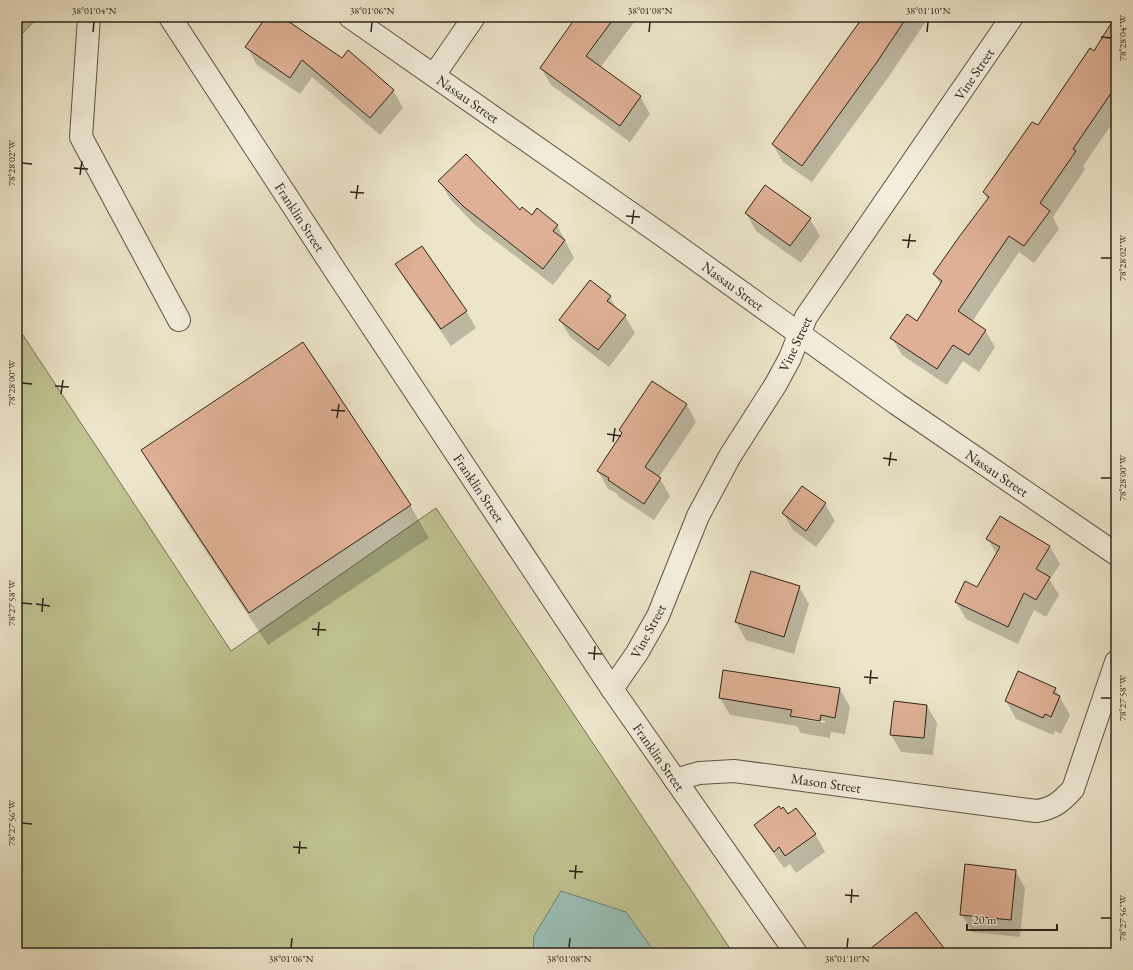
<svg xmlns="http://www.w3.org/2000/svg" width="1133" height="970" font-family="'EB Garamond',serif">
  <rect width="100%" height="100%" fill="#ede5ca"/>
  <filter id="stains"><feTurbulence type="fractalNoise" baseFrequency=".005" numOctaves="4"/><feColorMatrix values="0 0 0 0 .2 0 0 0 0 .09 0 0 0 0 .02 0 0 0 .5 -.17"/></filter>
  <radialGradient id="worn" r=".72"><stop offset=".6" stop-color="#630" stop-opacity="0"/><stop offset="1" stop-color="#630" stop-opacity=".3"/></radialGradient>
  <g fill="#c0c291" stroke="#767356">
    <path d="M 17,17 L 38,17 L 20,36 L 17,45 Z"/>
    <path d="M 17,326 L 231,651 L 436,508 L 733,953 L 17,953 Z"/>
  </g>
  <path fill="#99bfb6" stroke="#6e8178" d="M 561,891 L 626,912 L 655,953 L 533,953 L 534,936 Z"/>
  <g fill="#0003" fill-rule="evenodd">
    <path d="M 267,17 L 280,17 L 342,59 L 393,90 L 403,108 L 380,135 L 312,77 L 300,94 L 257,65 L 247,47 Z"/>
    <path d="M 578,17 L 638,17 L 600,68 L 640,96 L 650,114 L 630,142 L 551,85 L 541,68 Z"/>
    <path d="M 863,17 L 929,17 L 887,79 L 812,182 L 783,162 L 773,145 Z"/>
    <path d="M 1116,18 L 1116,118 L 1083,166 L 1085,169 L 1053,217 L 1059,229 L 1034,263 L 1019,252 L 972,322 L 985,330 L 995,347 L 979,372 L 963,361 L 947,385 L 902,355 L 892,338 L 917,322 L 941,285 L 934,274 L 988,200 L 984,192 L 1038,127 L 1094,52 Z"/>
    <path d="M 440,181 L 557,225 L 574,258 L 553,285 L 475,225 L 450,199 Z"/>
    <path d="M 746,213 L 810,219 L 820,236 L 801,263 L 756,231 Z"/>
    <path d="M 396,264 L 466,311 L 476,328 L 451,346 L 406,281 Z"/>
    <path d="M 610,297 L 617,310 L 625,316 L 635,333 L 609,367 L 570,337 L 560,320 Z"/>
    <path d="M 653,382 L 687,405 L 696,422 L 659,477 L 670,496 L 654,520 L 619,497 L 616,493 L 608,489 L 598,471 L 622,434 L 620,431 Z"/>
    <path d="M 142,451 L 410,505 L 429,538 L 268,645 L 161,483 Z"/>
    <path d="M 825,504 L 835,521 L 816,547 L 793,530 L 783,513 Z"/>
    <path d="M 1000,517 L 1050,547 L 1060,564 L 1050,580 L 1059,595 L 1046,617 L 1034,610 L 1018,644 L 966,619 L 956,602 L 977,588 L 997,555 L 988,539 Z"/>
    <path d="M 799,587 L 809,604 L 794,654 L 746,640 L 736,622 Z"/>
    <path d="M 840,689 L 850,707 L 845,734 L 831,732 L 830,738 L 801,733 L 797,726 L 730,715 L 720,698 ZM 795,716 L 825,721 L 825,723 L 795,718 Z"/>
    <path d="M 1055,689 L 1070,715 L 1061,734 L 1055,731 L 1053,735 L 1016,719 L 1006,701 Z"/>
    <path d="M 927,706 L 937,723 L 933,755 L 901,752 L 891,735 Z"/>
    <path d="M 781,810 L 815,834 L 825,852 L 796,873 L 790,864 L 784,868 L 766,843 L 756,825 Z"/>
    <path d="M 1015,870 L 1025,888 L 1020,937 L 972,932 L 962,915 Z"/>
  </g>
  <g fill="#dfb095" stroke="#2d241a">
    <path d="M 266,17 L 282,17 L 342,58 L 348,50 L 394,90 L 370,118 L 302,60 L 290,78 L 245,47 Z"/>
    <path d="M 576,17 L 615,17 L 586,56 L 641,96 L 620,126 L 540,68 Z"/>
    <path d="M 863,17 L 907,17 L 877,62 L 802,166 L 772,144 Z"/>
    <path d="M 1115,17 L 1116,86 L 1073,149 L 1076,151 L 1040,203 L 1050,211 L 1024,246 L 1009,236 L 958,311 L 986,330 L 969,355 L 953,345 L 937,369 L 890,338 L 907,314 L 917,321 L 942,281 L 933,274 L 959,237 L 989,197 L 983,192 L 1032,122 L 1038,125 L 1090,48 L 1094,51 Z"/>
    <path d="M 466,154 L 520,210 L 522,207 L 532,215 L 537,208 L 558,225 L 553,231 L 565,240 L 543,269 L 464,207 L 438,181 Z"/>
    <path d="M 765,185 L 811,218 L 790,246 L 745,213 Z"/>
    <path d="M 422,246 L 467,311 L 441,329 L 395,264 Z"/>
    <path d="M 590,280 L 611,296 L 607,301 L 626,315 L 598,350 L 559,320 Z"/>
    <path d="M 303,342 L 411,505 L 249,613 L 141,450 Z"/>
    <path d="M 652,381 L 687,404 L 645,467 L 661,478 L 644,504 L 608,480 L 609,478 L 597,471 L 622,433 L 619,430 Z"/>
    <path d="M 802,486 L 826,503 L 806,531 L 782,513 Z"/>
    <path d="M 1000,516 L 1050,546 L 1036,569 L 1050,577 L 1036,600 L 1024,593 L 1008,627 L 955,602 L 965,581 L 977,587 L 1000,547 L 986,539 Z"/>
    <path d="M 751,571 L 800,586 L 784,637 L 735,622 Z"/>
    <path d="M 723,670 L 840,688 L 835,718 L 821,715 L 820,721 L 790,716 L 792,710 L 719,698 Z"/>
    <path d="M 1018,671 L 1056,688 L 1053,693 L 1060,696 L 1051,717 L 1045,714 L 1043,718 L 1005,701 Z"/>
    <path d="M 894,701 L 927,705 L 924,738 L 890,735 Z"/>
    <path d="M 779,806 L 781,809 L 783,807 L 788,814 L 796,808 L 816,834 L 785,856 L 779,847 L 774,852 L 754,825 Z"/>
    <path d="M 965,864 L 1016,870 L 1011,920 L 960,915 Z"/>
    <path d="M 916,912 L 948,953 L 865,953 Z"/>
  </g>
  <g fill="none" stroke-linecap="round" stroke-linejoin="round">
    <g stroke="#5d5446" stroke-width="24">
      <g id="minor">
        <path d="M 89,17 L 81,137 L 179,320"/>
        <path d="M 170,17 L 338,275 L 612,689 L 796,953"/>
        <path d="M 350,17 L 662,235 L 897,404 L 1116,554"/>
        <path d="M 434,75 L 474,17"/>
        <path d="M 612,689 L 637,653 L 658,616 L 698,516 L 730,456 L 776,384 L 790,358 L 806,317 L 1012,17"/>
        <path d="M 675,780 L 699,773 L 734,771 L 1036,811 C 1053,809 1061,802 1073,789 L 1116,662"/>
      </g>
    </g>
    <use href="#minor" stroke="#f3eedd" stroke-width="22"/>
  </g>
  <path fill="none" stroke="#2d241a" stroke-width="1.5" d="M 93,32 L 94,22M 371,32 L 372,22M 649,32 L 650,22M 927,32 L 928,22M 1101,37 L 1111,38M 22,163 L 32,164M 74,168 L 88,169M 80,175 L 82,161M 350,192 L 364,193M 356,199 L 358,185M 626,216 L 640,217M 632,224 L 634,210M 902,240 L 916,241M 908,248 L 910,234M 1101,258 L 1111,258M 22,383 L 32,384M 55,386 L 69,387M 61,394 L 63,380M 331,410 L 345,411M 337,418 L 339,404M 607,434 L 621,436M 613,442 L 615,428M 883,458 L 897,460M 889,466 L 891,452M 1101,478 L 1111,478M 22,603 L 32,604M 36,604 L 50,606M 42,612 L 43,598M 312,629 L 326,630M 318,636 L 319,622M 588,653 L 602,654M 594,660 L 595,646M 864,677 L 878,678M 870,684 L 871,670M 1101,698 L 1111,698M 22,823 L 32,824M 293,847 L 307,848M 299,854 L 300,841M 569,871 L 583,872M 575,879 L 576,865M 845,895 L 859,896M 851,903 L 852,889M 1101,918 L 1111,918M 291,948 L 292,938M 569,948 L 570,938M 847,948 L 848,938"/>
  <g text-anchor="middle" dominant-baseline="central" stroke-width="3.5" stroke-linejoin="round" paint-order="stroke">
    <g font-size="14" fill="#2d241a" stroke="#f3eedd">
      <text transform="translate(974 74) rotate(-56)">Vine Street</text>
      <text transform="translate(468 99) rotate(35)">Nassau Street</text>
      <text transform="translate(300 217) rotate(57)">Franklin Street</text>
      <text transform="translate(733 286) rotate(36)">Nassau Street</text>
      <text transform="translate(795 344) rotate(-65)">Vine Street</text>
      <text transform="translate(997 473) rotate(34)">Nassau Street</text>
      <text transform="translate(479 488) rotate(56)">Franklin Street</text>
      <text transform="translate(648 631) rotate(-62)">Vine Street</text>
      <text transform="translate(659 757) rotate(55)">Franklin Street</text>
      <text transform="translate(826 783) rotate(8)">Mason Street</text>
    </g>
  </g>
  <rect width="1133" height="970" fill="none" stroke="#ede5ca" stroke-width="44"/>
  <path d="M967 924v6h90v-6" fill="none" stroke="#2d241a" stroke-width="2"/>
  <text x="973" y="924" font-size="12" fill="#2d241a" stroke="#f3eedd" stroke-width="3" paint-order="stroke">20 m</text>
  <rect x="22" y="22" width="1089" height="926" fill="none" stroke="#2d241a" stroke-width="1.5"/>
  <g font-size="10" text-anchor="middle" fill="#2d241a">
    <text x="94" y="14">38°01'04"N</text>
    <text x="372" y="14">38°01'06"N</text>
    <text x="650" y="14">38°01'08"N</text>
    <text x="928" y="14">38°01'10"N</text>
    <text transform="translate(1122 38) rotate(-90)" y="4">78°28'04"W</text>
    <text transform="translate(11 163) rotate(-90)" y="4">78°28'02"W</text>
    <text transform="translate(1122 258) rotate(-90)" y="4">78°28'02"W</text>
    <text transform="translate(11 383) rotate(-90)" y="4">78°28'00"W</text>
    <text transform="translate(1122 478) rotate(-90)" y="4">78°28'00"W</text>
    <text transform="translate(11 603) rotate(-90)" y="4">78°27'58"W</text>
    <text transform="translate(1122 698) rotate(-90)" y="4">78°27'58"W</text>
    <text transform="translate(11 823) rotate(-90)" y="4">78°27'56"W</text>
    <text transform="translate(1122 918) rotate(-90)" y="4">78°27'56"W</text>
    <text x="291" y="962">38°01'06"N</text>
    <text x="569" y="962">38°01'08"N</text>
    <text x="847" y="962">38°01'10"N</text>
  </g>
  <rect width="100%" height="100%" filter="url(#stains)"/>
  <rect width="100%" height="100%" fill="url(#worn)"/>
</svg>
